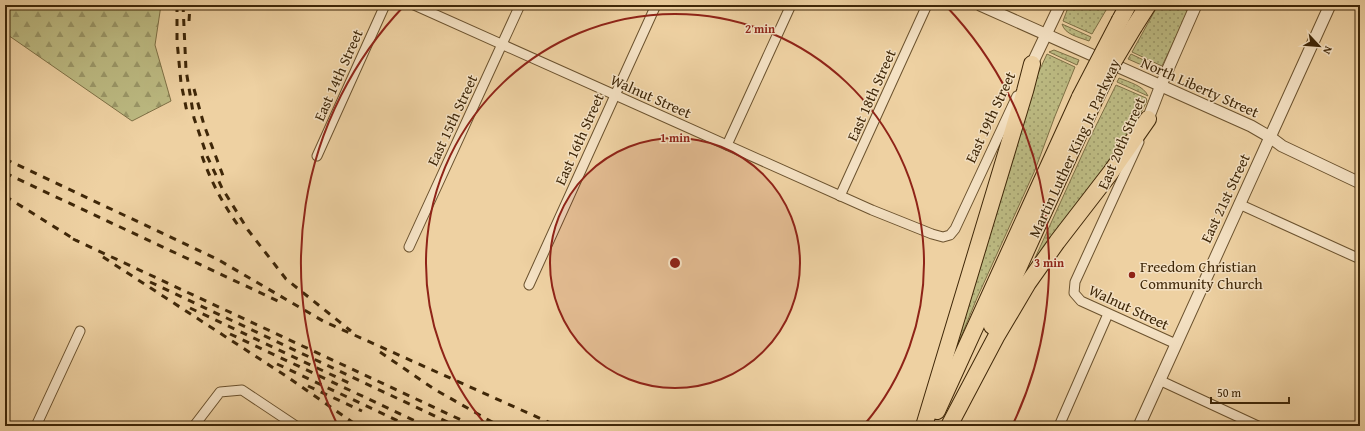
<svg xmlns="http://www.w3.org/2000/svg" width="1365" height="431" font-family="'Gentium Book Plus',serif">
  <defs>
    <pattern id="grass-dots" width="8" height="8" patternUnits="userSpaceOnUse"><rect width="8" height="8" fill="#bcba82"/><path d="M2 2h.1M6 6h.1" fill="none" stroke="#9a9768" stroke-width="1.8" stroke-linecap="round"/></pattern>
    <pattern id="forest-firs" width="22" height="20" patternUnits="userSpaceOnUse"><rect width="22" height="20" fill="#bcba82"/><path d="M5 1l3.5 6h-7zM16 11l3.5 6h-7z" fill="#9a9768"/></pattern>
  </defs>
  <rect width="100%" height="100%" fill="#eed1a2"/>
  <filter id="stains"><feTurbulence type="fractalNoise" baseFrequency=".005" numOctaves="4"/><feColorMatrix values="0 0 0 0 .2 0 0 0 0 .09 0 0 0 0 .02 0 0 0 .5 -.17"/></filter>
  <radialGradient id="worn" r=".72"><stop offset=".6" stop-color="#630" stop-opacity="0"/><stop offset="1" stop-color="#630" stop-opacity=".3"/></radialGradient>
  <g fill="url(#grass-dots)" stroke="#7e7045">
    <path d="M 1069,5 L 1109,5 L 1092,34 L 1063,21 Z"/>
    <path d="M 1158,5 L 1191,5 L 1162,66 L 1132,52 Z"/>
    <path d="M 1062,24 L 1091,37 L 1089,41 C 1079,37 1065,35 1062,24 Z"/>
    <path d="M 1054,50 L 1079,60 L 1077,65 L 1049,52 Z"/>
    <path d="M 1047,54 L 1075,67 L 1055,116 L 1035,170 L 977,298 L 953,356 L 1035,80 Z"/>
    <path d="M 1131,54 L 1158,67 L 1159,69 L 1153,70 L 1128,59 Z"/>
    <path d="M 1119,78 C 1129,82 1144,86 1148,96 L 1117,82 Z"/>
    <path d="M 1116,85 L 1146,98 L 1147,101 L 1125,144 L 1030,269 L 1088,142 Z"/>
  </g>
  <path fill="url(#forest-firs)" stroke="#7e7045" d="M 5,5 L 161,5 L 155,45 L 171,101 L 132,121 L 5,33 Z"/>
  <g fill="none" stroke-linecap="round" stroke-linejoin="round">
    <g stroke="#6b522e" stroke-width="11">
      <g id="minor">
        <path d="M 414,5 L 872,210 L 932,234 L 943,237 L 950,235 L 955,229 L 1017,96"/>
        <path d="M 1139,142 L 1075,282 L 1074,293 L 1081,301 L 1176,344"/>
        <path d="M 727,145 L 791,5"/>
        <path d="M 317,156 L 385,5"/>
        <path d="M 840,196 L 927,5"/>
        <path d="M 1239,204 L 1360,259"/>
        <path d="M 409,247 L 520,5"/>
        <path d="M 529,285 L 656,5"/>
        <path d="M 1159,380 L 1258,426"/>
        <path d="M 36,426 L 80,331"/>
        <path d="M 194,426 L 220,392 L 242,390 L 296,426"/>
        <path d="M 1059,426 L 1108,314"/>
      </g>
    </g>
    <g stroke="#6b522e" stroke-width="13">
      <g id="tertiary">
        <path d="M 980,5 L 1251,126 L 1270,137 L 1282,146 L 1360,183"/>
        <path d="M 1032,64 L 1060,5"/>
        <path d="M 1148,119 L 1161,85 L 1196,5"/>
        <path d="M 1139,426 L 1330,5"/>
      </g>
    </g>
    <g stroke="#3f2708" stroke-width="18">
      <g id="motorway">
        <path d="M 1120,20 L 1128,5"/>
        <path d="M 1134,27 L 1148,5"/>
        <path d="M 992,326 L 1093,103"/>
        <path d="M 937,411 L 1080,97"/>
        <path d="M 924,426 L 1025,91 L 1032,64"/>
        <path d="M 949,426 L 996,337 L 1028,283 L 1057,242 L 1111,172 L 1148,119"/>
      </g>
    </g>
    <use href="#minor" stroke="#f4e1c3" stroke-width="9"/>
    <use href="#tertiary" stroke="#f4e1c3" stroke-width="11"/>
    <use href="#motorway" stroke="#eed1a2" stroke-width="16"/>
    <g stroke="#3f2708" stroke-width="3" stroke-dasharray="7 7" stroke-linecap="butt">
      <path d="M 177,5 L 177,41 L 181,83 L 187,112"/>
      <path d="M 183,5 L 186,70 L 194,118 L 207,156 L 222,188 L 248,230 L 286,279 L 351,331"/>
      <path d="M 189,21 L 190,5"/>
      <path d="M 194,89 L 204,125 L 225,181"/>
      <path d="M 202,156 C 211,182 224,206 240,228"/>
      <path d="M 5,159 L 217,259 L 323,321 L 557,426"/>
      <path d="M 5,173 L 280,302"/>
      <path d="M 5,196 L 77,241"/>
      <path d="M 73,239 L 474,426"/>
      <path d="M 103,257 L 289,378 L 358,426"/>
      <path d="M 150,282 L 456,426"/>
      <path d="M 190,308 L 351,384"/>
      <path d="M 230,334 L 426,426"/>
      <path d="M 380,352 L 434,389 L 499,426"/>
      <path d="M 277,364 L 409,426"/>
      <path d="M 308,386 L 362,411"/>
    </g>
    <g stroke="#3f2708" stroke-width="18" stroke-linecap="butt">
      <g id="motorway-bridge">
        <path d="M 1080,97 L 1120,20"/>
        <path d="M 1093,103 L 1112,64 L 1134,27"/>
      </g>
    </g>
    <use href="#motorway-bridge" stroke="#eed1a2" stroke-width="16"/>
  </g>
  <circle cx="675" cy="263" r="125" fill="#8f2418" fill-opacity=".12"/>
  <g fill="none" stroke="#8f2418" stroke-width="2">
    <circle cx="675" cy="263" r="125"/>
    <path d="M486 425A249 249 0 1 1 864 425"/>
    <path d="M337 424A374 374 0 0 1 404 6M946 6A374 374 0 0 1 1013 424"/>
  </g>
  <circle fill="#8f2418" stroke="#f4e1c3" stroke-width="1.5" cx="1132" cy="275" r="4"/>
  <g text-anchor="middle" dominant-baseline="central" stroke-width="3" stroke-linejoin="round" paint-order="stroke">
    <g font-size="15" fill="#3f2708" stroke="#f4e1c3">
      <text transform="translate(338 75) rotate(-66)">East 14th Street</text>
      <text transform="translate(1200 87) rotate(24)">North Liberty Street</text>
      <text transform="translate(871 95) rotate(-66)">East 18th Street</text>
      <text transform="translate(651 96) rotate(24)">Walnut Street</text>
      <text transform="translate(990 117) rotate(-65)">East 19th Street</text>
      <text transform="translate(452 120) rotate(-65)">East 15th Street</text>
      <text transform="translate(579 139) rotate(-66)">East 16th Street</text>
      <text transform="translate(1121 143) rotate(-67)">East 20th Street</text>
      <text transform="translate(1074 148) rotate(-65)">Martin Luther King Jr. Parkway</text>
      <text transform="translate(1225 198) rotate(-65)">East 21st Street</text>
      <text transform="translate(1129 307) rotate(25)">Walnut Street</text>
    </g>
    <g font-size="15" fill="#3f2708" stroke="#f4e1c3" text-anchor="start">
      <text x="1140" y="266">Freedom Christian<tspan x="1140" dy="17">Community Church</tspan></text>
    </g>
  </g>
  <circle cx="675" cy="263" r="6" fill="#8f2418" stroke="#f4e1c3" stroke-width="2"/>
  <g font-size="12" text-anchor="middle" font-weight="bold" fill="#8f2418" stroke="#f4e1c3" stroke-width="3" stroke-linejoin="round" paint-order="stroke">
    <text x="760" y="33">2 min</text>
    <text x="675" y="142">1 min</text>
    <text x="1049" y="267">3 min</text>
  </g>
  <rect width="1365" height="431" fill="none" stroke="#eed1a2" stroke-width="20"/>
  <rect x="6" y="6" width="1353" height="419" fill="none" stroke="#3f2708" stroke-width="2"/>
  <rect x="10" y="10" width="1345" height="411" fill="none" stroke="#3f2708"/>
  <g transform="translate(1319 46) rotate(116)" stroke="#f4e1c3" stroke-width="3" paint-order="stroke">
  <path d="M0-3L7 15L0 10L-7 15Z" fill="#3f2708"/>
  <text y="-6" font-size="11" font-weight="bold" text-anchor="middle" fill="#3f2708">N</text>
  </g>
  <path d="M1211 397v6h78v-6" fill="none" stroke="#3f2708" stroke-width="2"/>
  <text x="1217" y="397" font-size="12" fill="#3f2708" stroke="#f4e1c3" stroke-width="3" paint-order="stroke">50 m</text>
  <rect width="100%" height="100%" filter="url(#stains)"/>
  <rect width="100%" height="100%" fill="url(#worn)"/>
</svg>
